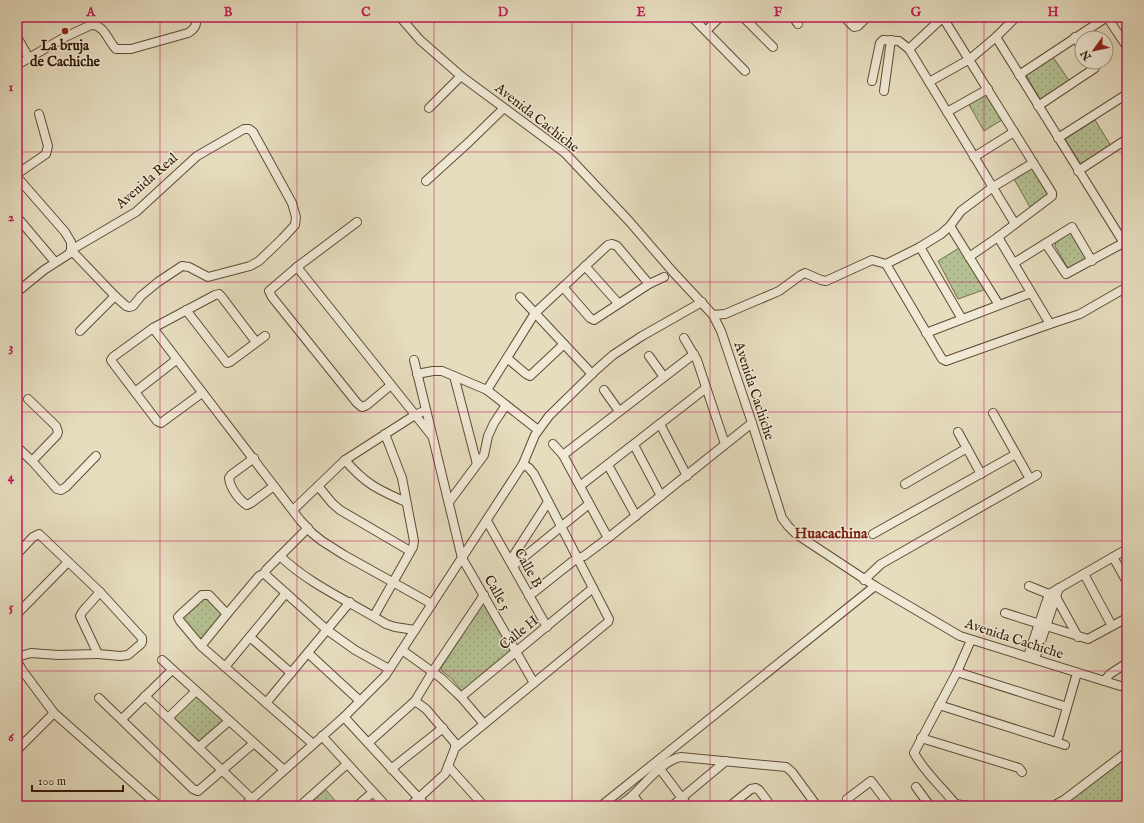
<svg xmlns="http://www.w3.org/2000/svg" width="1144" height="823" font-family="'IM FELL English',serif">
  <defs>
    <pattern id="grass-dots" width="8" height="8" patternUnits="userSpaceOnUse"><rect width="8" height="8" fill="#b4c192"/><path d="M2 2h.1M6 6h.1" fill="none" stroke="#9ba57d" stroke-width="1.8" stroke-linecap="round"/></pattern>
  </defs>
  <rect width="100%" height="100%" fill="#e6ddbf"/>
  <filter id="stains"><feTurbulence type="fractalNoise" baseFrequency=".005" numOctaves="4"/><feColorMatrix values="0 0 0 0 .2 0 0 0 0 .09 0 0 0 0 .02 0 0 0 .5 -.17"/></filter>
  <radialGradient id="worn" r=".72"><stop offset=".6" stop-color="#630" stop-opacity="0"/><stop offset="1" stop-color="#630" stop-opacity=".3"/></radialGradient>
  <g fill="url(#grass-dots)" stroke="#746e4e">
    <path d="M 1053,57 L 1070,82 L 1043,99 L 1040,99 L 1026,75 Z"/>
    <path d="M 989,91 L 1005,118 L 984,131 L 968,103 Z"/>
    <path d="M 1095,120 L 1111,146 L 1084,164 L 1080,163 L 1065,139 Z"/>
    <path d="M 1034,166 L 1052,194 L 1031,209 L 1014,179 Z"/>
    <path d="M 1074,230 L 1090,259 L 1069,270 L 1055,246 L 1056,242 Z"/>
    <path d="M 964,245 L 989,288 L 958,299 L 938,261 Z"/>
    <path d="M 205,597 L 224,614 L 203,638 L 198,638 L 181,619 Z"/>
    <path d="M 486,603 L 512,650 L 466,690 L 462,691 L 452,679 L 441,670 L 441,668 L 482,604 Z"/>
    <path d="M 196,695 L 225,720 L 200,742 L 173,717 Z"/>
    <path d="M 1127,756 L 1127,804 L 1107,806 L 1068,806 L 1067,800 Z"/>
    <path d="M 325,789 L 340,806 L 311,806 L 309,804 Z"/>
  </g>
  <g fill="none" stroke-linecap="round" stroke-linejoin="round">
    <g stroke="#604c36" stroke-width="10">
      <g id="minor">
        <path d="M 400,17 L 420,40 L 461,76 L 565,153 L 629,221 L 673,272 L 713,315 L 721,331 L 752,423 L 782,518 L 788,526 L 796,534 L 875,586 L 960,636 L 1127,688"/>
        <path d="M 692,17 L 745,71"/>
        <path d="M 743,17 L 773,47"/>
        <path d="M 793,17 L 798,24"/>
        <path d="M 844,17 L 854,27 L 858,26 L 867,17"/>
        <path d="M 1107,17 L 1127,47"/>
        <path d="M 706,31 L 720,17"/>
        <path d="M 17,37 L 29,58"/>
        <path d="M 996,37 L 1127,248"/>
        <path d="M 1075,37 L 1082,48"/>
        <path d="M 909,49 L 941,19 L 945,21 L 1052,193 L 1052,196 L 998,237 L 969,257"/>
        <path d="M 17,65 L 65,37 L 91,25 C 104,24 108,41 116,49 L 131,49 L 188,33 C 195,29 197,25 196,17"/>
        <path d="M 1019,75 L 1107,17"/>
        <path d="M 872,81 L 880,43 L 883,40 L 899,41 L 909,49 L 1015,224"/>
        <path d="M 929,82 L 970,59 L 996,37 L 1016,17"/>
        <path d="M 884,91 L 891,40"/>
        <path d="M 1038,106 L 1095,68 L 1091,62"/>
        <path d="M 429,108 L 461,76"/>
        <path d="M 947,112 L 988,89"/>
        <path d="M 1058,138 L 1127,94"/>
        <path d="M 974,157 L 1014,132"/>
        <path d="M 1078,171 L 1127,139"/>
        <path d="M 17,174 L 46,154 L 48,146 L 39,114"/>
        <path d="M 17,177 L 65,232 L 71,242 L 71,250 L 115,296"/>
        <path d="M 426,181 L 469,142 L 504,108"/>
        <path d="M 17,217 L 55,262"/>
        <path d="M 357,222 L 297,267 L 269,291 L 272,297 L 357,403 L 362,407 L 367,405 L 391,385"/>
        <path d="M 950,226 L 999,305"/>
        <path d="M 998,237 L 1050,324"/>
        <path d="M 1046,244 L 1066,274 L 1127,241"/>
        <path d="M 920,247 L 962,319"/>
        <path d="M 1014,263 L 1072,227 L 1092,261"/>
        <path d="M 886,264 L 942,359 L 946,361 L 1050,324 L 1080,314 L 1127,287"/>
        <path d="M 585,266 L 618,303"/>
        <path d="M 297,267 L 432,436"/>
        <path d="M 563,287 L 590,318 L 594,320 L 649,284 L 664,277"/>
        <path d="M 17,292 L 44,270 L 69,254 L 71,250 L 136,212 L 197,156 L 244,129 L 249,129 L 253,132 L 292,203 L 296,217 L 295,225 L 282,239 L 259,261 L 250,266 L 208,277 L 189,267 L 182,266 L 158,282 L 141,296 L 133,306 L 129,307 L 126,306 L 115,296 L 80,331"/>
        <path d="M 520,297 L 592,374"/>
        <path d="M 186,310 L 227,363 L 230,362 L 265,336"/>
        <path d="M 713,315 L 725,314 L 779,291 L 801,275 L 805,273 L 821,280 L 826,281 L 872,260 L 886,264 L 920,247 L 941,234 L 950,226 L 961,211 L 993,187 L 1033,163"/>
        <path d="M 153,328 L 300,520 L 312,533 L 322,541 L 344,555 L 432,604"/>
        <path d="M 926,333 L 1031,293"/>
        <path d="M 684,338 L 697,360 L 725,444"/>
        <path d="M 649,356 L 664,377"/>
        <path d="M 507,358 L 526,374 L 530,376 L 564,344"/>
        <path d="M 414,360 L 462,558 L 534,683"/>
        <path d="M 417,374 L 433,371 L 442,371 L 487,390 L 538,430"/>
        <path d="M 454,376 L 477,464"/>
        <path d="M 487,390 L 535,313 L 608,245 L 612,244 L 617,246 L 649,284"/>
        <path d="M 604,390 L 619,411"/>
        <path d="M 135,392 L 176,360"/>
        <path d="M 202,393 L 161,423 L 157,421 L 113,363 L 111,360 L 113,357 L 153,328 L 215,295 L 219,294 L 221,296 L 256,342"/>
        <path d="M 28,399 L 56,426 L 58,432 L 57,435 L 32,461"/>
        <path d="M 993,413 L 1030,479"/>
        <path d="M 660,424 L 687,476"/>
        <path d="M 958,432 L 981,474"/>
        <path d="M 553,444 L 563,455 L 608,538"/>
        <path d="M 634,445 L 661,496"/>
        <path d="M 17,447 L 32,461 L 57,489 L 61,490 L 66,487 L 96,456"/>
        <path d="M 563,455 L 694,354"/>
        <path d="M 254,458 L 231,475 L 229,478 C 230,488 239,500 247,505 L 251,503 L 274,486"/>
        <path d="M 345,460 C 365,484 379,490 406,502"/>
        <path d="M 608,465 L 636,516"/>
        <path d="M 905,484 L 967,448"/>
        <path d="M 318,486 L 332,503 L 340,510 L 410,551"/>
        <path d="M 580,486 L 706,388"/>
        <path d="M 449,502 L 484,455 L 488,436 L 494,423 L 506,405"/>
        <path d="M 293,510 L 345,460 L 415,415 L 426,410"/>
        <path d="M 487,521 L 547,627"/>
        <path d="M 308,528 L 266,570 L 265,573 L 268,577 L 327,630 L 355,650 L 389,669"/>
        <path d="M 873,534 L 1016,454"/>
        <path d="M 17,554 L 33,537 L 39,534 L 100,592 L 142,638 L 142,642 L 141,644 L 128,655 L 120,656 L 98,654"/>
        <path d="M 280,556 C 310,585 351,602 386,624 L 395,627 L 415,630"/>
        <path d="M 1113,557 L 1127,582"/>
        <path d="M 510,561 L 548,502"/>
        <path d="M 513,566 L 589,504"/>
        <path d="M 1084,574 L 1112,626"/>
        <path d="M 864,580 L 881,564 L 1037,475"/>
        <path d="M 1029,586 L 1056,597 L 1078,637"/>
        <path d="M 529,596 L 577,558 L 584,556 L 608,538 L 752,423"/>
        <path d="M 1005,613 L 1088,639 L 1127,618"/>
        <path d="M 17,614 L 68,562"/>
        <path d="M 227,614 L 259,576 L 265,573"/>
        <path d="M 374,616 L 413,547 L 414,541 L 402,478 L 385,434"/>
        <path d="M 250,637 L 291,673"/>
        <path d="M 201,646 L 227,614 L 209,595 L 202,595 L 181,614 L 178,617 L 180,621 L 201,646 L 313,744"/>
        <path d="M 402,650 L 441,678 L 461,697 L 484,724"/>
        <path d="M 308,653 L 360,701"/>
        <path d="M 1028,656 L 1049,594 L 1127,549"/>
        <path d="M 17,657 L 31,653 L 58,655 L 98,654 L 80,616 L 83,611 L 100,592"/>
        <path d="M 1035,659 L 1059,588"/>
        <path d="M 162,660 L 284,770"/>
        <path d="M 17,661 L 22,670 L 54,713 L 159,806"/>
        <path d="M 225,667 L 286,593"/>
        <path d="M 957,672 L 1067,707"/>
        <path d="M 1104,681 L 1110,674 L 1127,663"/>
        <path d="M 145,696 L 252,799"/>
        <path d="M 461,697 L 593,588"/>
        <path d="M 99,698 L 193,789 L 198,791 L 254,743"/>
        <path d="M 266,703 L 350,602"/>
        <path d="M 939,705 L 1065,745"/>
        <path d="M 344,717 L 426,806"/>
        <path d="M 168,718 L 196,691"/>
        <path d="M 122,719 L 172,670"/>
        <path d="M 322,736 L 386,806"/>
        <path d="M 921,738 L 1019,768 L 1022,772"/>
        <path d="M 1057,742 L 1077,673"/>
        <path d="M 368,743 L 415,701 L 433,671 L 484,595"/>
        <path d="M 199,747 L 229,721"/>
        <path d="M 455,748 L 608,622 L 609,619 L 534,474 L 529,468 L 523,464"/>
        <path d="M 17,750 L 54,713"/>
        <path d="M 448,766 L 484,806"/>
        <path d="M 391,769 L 443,728"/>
        <path d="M 660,769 L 688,806"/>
        <path d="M 916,787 L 930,806"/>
        <path d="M 633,795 L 641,806"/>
        <path d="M 955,804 L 969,806"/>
        <path d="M 244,806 L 344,717 L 385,676 L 523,464 L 535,435 L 549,416 L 596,370 L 613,355 L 642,336 L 702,302"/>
        <path d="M 300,806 L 347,764"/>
        <path d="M 357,806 L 373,792"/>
        <path d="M 410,806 L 445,774 L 455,748 L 455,743 L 426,709 L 415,701"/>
        <path d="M 601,806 L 875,586"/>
        <path d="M 619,806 C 624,802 630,798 634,794 C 646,782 664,760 681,757 L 786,767 L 792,772 L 817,806"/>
        <path d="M 672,806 L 726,761"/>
        <path d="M 730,806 L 751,789 L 756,788 L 759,790 L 771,806"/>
        <path d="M 852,806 L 847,799 L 871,781 L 890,806"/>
        <path d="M 957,806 C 943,788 925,773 914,753 L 957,672 L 971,640"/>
        <path d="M 1053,806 L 1064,800 L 1127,752"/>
        <path d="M 1121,806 L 1127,805"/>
      </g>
    </g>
    <use href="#minor" stroke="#efe9d5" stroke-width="8"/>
  </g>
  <path fill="none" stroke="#c2185b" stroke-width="1" stroke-opacity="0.55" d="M 160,17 L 160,806M 297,17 L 297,806M 434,17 L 434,806M 572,17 L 572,806M 710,17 L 710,806M 847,17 L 847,806M 984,17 L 984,806M 17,152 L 1127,152M 17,282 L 1127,282M 17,412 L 1127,412M 17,541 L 1127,541M 17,671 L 1127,671"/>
  <circle fill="#8f2418" stroke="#efe9d5" stroke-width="1.5" cx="65" cy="31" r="4"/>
  <g text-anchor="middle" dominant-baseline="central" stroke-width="3" stroke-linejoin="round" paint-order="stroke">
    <g font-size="14" font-weight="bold" fill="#331b09" stroke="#efe9d5">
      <text x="65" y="46">La bruja<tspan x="65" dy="16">de Cachiche</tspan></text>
    </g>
    <g font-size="14" fill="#331b09" stroke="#efe9d5">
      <text transform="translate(537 118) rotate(38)">Avenida Cachiche</text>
      <text transform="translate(147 181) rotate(-41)">Avenida Real</text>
      <text transform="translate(754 391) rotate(72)">Avenida Cachiche</text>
      <text transform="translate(528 568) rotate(61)">Calle B</text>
      <text transform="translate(497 593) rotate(60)">Calle 5</text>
      <text transform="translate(519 633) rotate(-39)">Calle H</text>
      <text transform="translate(1014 639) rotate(18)">Avenida Cachiche</text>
    </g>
    <g font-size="15" font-weight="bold" fill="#7a1f14" stroke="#efe9d5">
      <text x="831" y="533">Huacachina</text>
    </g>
  </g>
  <rect width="1144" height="823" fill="none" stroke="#e6ddbf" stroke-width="44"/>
  <g transform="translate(1094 50) rotate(237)"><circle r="19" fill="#efe9d5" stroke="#a49783"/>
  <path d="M0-3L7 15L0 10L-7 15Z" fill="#8f2418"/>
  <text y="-6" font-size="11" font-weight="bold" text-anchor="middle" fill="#331b09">N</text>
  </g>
  <path d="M32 785v6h91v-6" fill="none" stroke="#331b09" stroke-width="2"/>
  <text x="38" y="785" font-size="12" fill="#331b09" stroke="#efe9d5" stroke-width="3" paint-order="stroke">100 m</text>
  <rect x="22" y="22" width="1100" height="779" fill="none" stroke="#c2185b" stroke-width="1.5"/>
  <g font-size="13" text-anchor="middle" font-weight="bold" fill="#c2185b">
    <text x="91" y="16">A</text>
    <text x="228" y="16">B</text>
    <text x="366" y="16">C</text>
    <text x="503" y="16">D</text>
    <text x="641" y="16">E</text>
    <text x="778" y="16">F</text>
    <text x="916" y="16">G</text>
    <text x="1053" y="16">H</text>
    <text x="11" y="91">1</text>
    <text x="11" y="221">2</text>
    <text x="11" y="351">3</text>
    <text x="11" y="481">4</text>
    <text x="11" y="611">5</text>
    <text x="11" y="741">6</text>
  </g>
  <rect width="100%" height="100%" filter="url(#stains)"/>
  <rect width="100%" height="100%" fill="url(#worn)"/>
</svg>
